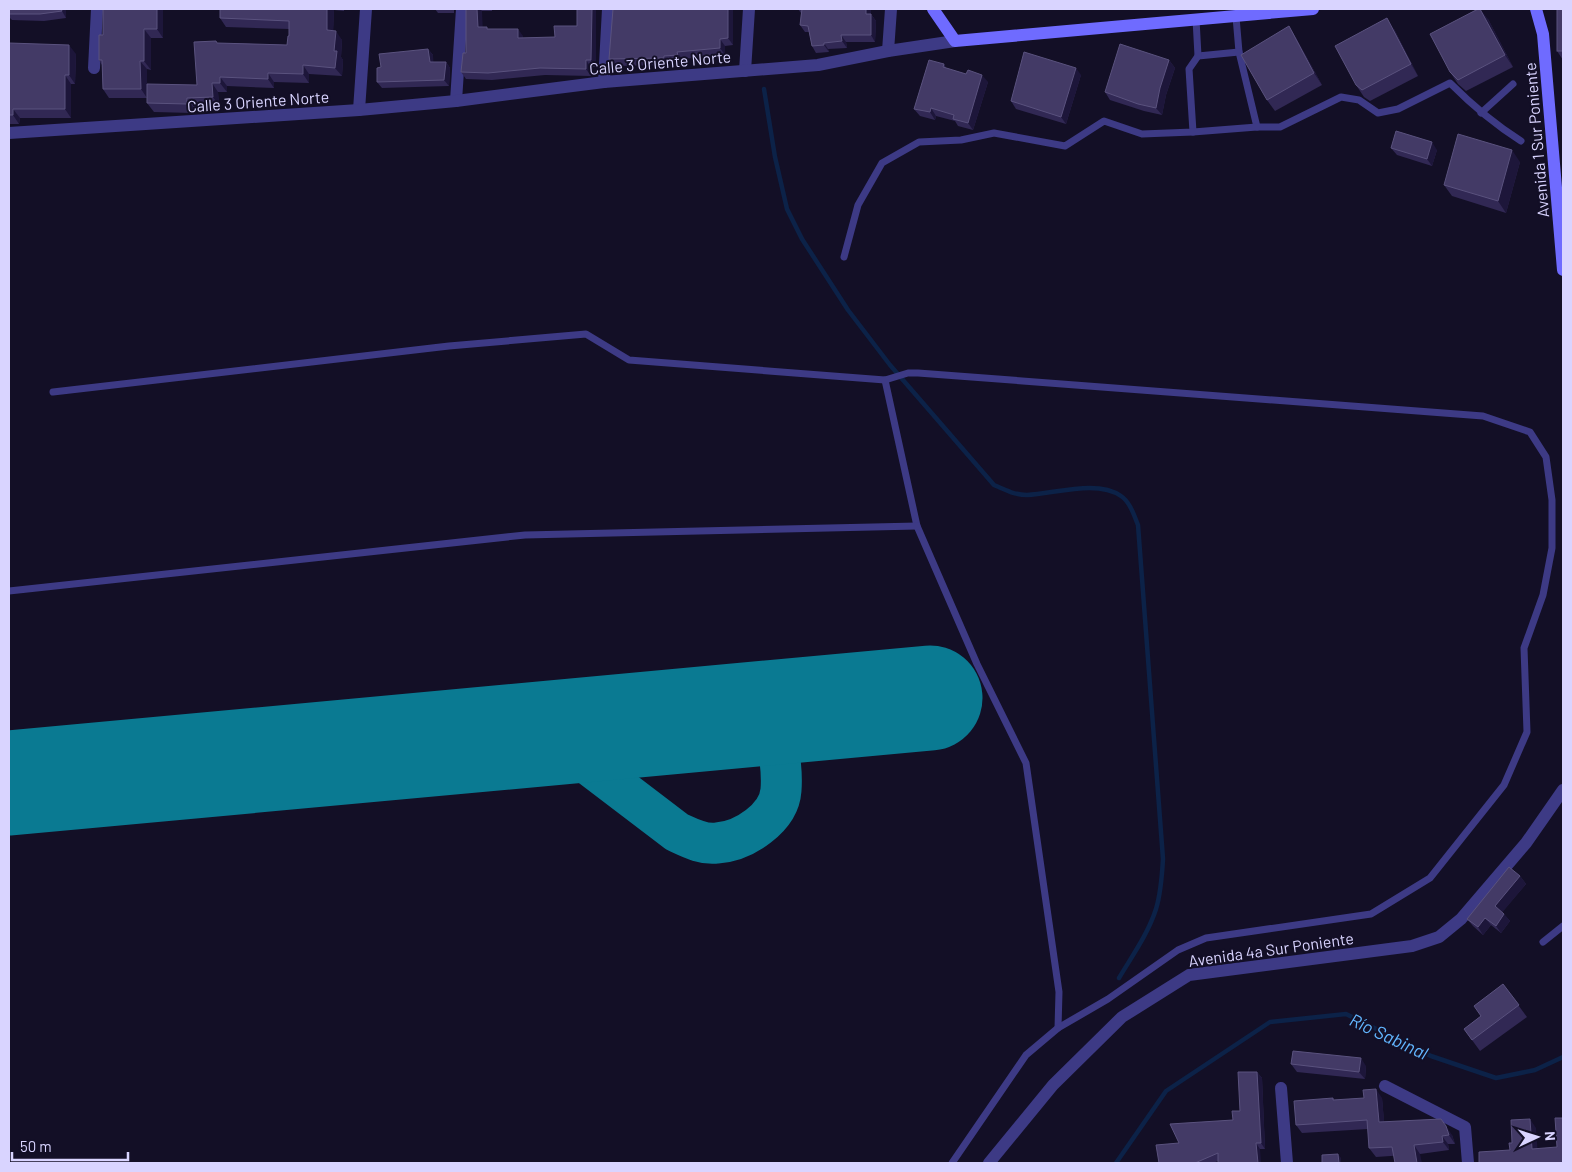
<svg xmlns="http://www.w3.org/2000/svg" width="1572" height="1172" font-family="Barlow,sans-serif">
  <rect width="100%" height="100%" fill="#130f26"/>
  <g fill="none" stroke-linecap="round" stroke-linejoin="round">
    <g stroke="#0c2248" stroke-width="4.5">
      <path d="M 764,89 L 775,157 L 787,209 L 802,239 L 848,310 L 890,365 L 994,485 C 1005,490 1015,495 1027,495 C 1054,494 1097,479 1121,496 C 1130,502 1134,515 1138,525 L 1163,859 C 1162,876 1161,893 1156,909 C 1148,934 1132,956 1119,978"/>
      <path d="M 1116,1163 L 1166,1091 L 1270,1022 L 1346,1014 L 1431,1056 L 1496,1078 L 1535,1070 L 1563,1057"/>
    </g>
    <path stroke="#0a7a92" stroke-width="41" d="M 547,733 L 677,832 C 690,838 703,845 717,843 C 744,841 779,818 781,790 C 783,764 776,738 772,713"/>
    <path stroke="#0a7a92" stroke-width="105" d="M 9,783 L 930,698"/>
    <g stroke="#3d3a85" stroke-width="7">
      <path d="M 1236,17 L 1239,52 L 1257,127"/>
      <path d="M 1198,56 L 1239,52"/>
      <path d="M 1481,113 L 1513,84"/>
      <path d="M 1193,132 L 1189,69 L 1198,56 L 1196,19"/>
      <path d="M 844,257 L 858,205 L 882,163 L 919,142 L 961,140 L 994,133 L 1065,146 L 1104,121 L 1142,134 L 1193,132 L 1257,127 L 1280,127 L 1341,97 L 1359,100 L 1378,113 L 1398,109 L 1450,83 C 1472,105 1494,124 1521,141"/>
      <path d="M 885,380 L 917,526 L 977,664 L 1026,763 L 1059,992 L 1058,1028"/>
      <path d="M 53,392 L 449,346 L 586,334 L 629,360 L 885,380 L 908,373 L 918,373 L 1483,416 L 1530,432 L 1546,457 L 1552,500 L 1552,548 L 1543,595 L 1524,648 L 1527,732 L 1504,785 L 1430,878 L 1371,914 L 1206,938 L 1178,950 L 1108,999 L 1058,1028 L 1026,1055 L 952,1163"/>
      <path d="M 9,591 L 525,535 L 917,526"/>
      <path d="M 1543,942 L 1563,926"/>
    </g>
    <g stroke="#3d3a85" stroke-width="12">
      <path d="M 888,51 L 891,9"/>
      <path d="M 94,68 L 97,9"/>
      <path d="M 745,71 L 749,9"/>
      <path d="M 604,82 L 608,9"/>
      <path d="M 456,101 L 462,9"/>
      <path d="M 359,110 L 366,9"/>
      <path d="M 9,133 L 359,110 L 456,101 L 604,82 L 818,65 L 888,51 L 955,41"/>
      <path d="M 1385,1086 L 1465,1127 L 1468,1163"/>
      <path d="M 1281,1088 L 1287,1163"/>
      <path d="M 989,1163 L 1053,1085 L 1122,1017 L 1189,975 L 1412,946 L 1439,937 L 1461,919 L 1526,843 L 1563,790"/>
    </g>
    <g stroke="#6f6bff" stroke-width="12">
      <path d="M 933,9 L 955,41 L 1313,9"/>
      <path d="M 1536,9 L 1543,34 L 1563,270"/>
    </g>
  </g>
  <g fill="#312854">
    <path d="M 9,9 L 66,9 L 66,18 L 44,21 L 12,20 L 9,17 Z"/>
    <path d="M 163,9 L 163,38 L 151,38 L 151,70 L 147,69 L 147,98 L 109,98 L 103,89 L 102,65 L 99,60 L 103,35 Z"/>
    <path d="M 220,9 L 344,9 L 344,11 L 334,10 L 333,31 L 342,40 L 341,57 L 343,60 L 342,76 L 309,74 L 309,83 L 274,82 L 274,88 L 227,86 L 227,92 L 218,92 L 219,106 L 193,107 L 193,113 L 154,112 L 147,103 L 197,85 L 218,43 L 287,45 L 289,36 L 289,29 L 226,27 L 220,18 Z"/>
    <path d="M 374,9 L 395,9 L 395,10 Z"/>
    <path d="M 435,9 L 454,9 L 454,13 L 438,13 Z"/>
    <path d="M 466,9 L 492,9 L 492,11 L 482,11 L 482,27 L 489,29 L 523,36 L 523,38 L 555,37 L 577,26 L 577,9 L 596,9 L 596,67 L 591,67 L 591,76 L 545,75 L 492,80 L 466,79 L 461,72 L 466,53 Z"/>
    <path d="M 733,9 L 733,45 L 725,46 L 725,55 L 682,59 L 682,62 L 668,62 L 668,65 L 614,66 L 609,59 Z"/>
    <path d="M 798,9 L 871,9 L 871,14 L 876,21 L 875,42 L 846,42 L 847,48 L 828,49 L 829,52 L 816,53 L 812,46 L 809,32 L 805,32 L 800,25 L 801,13 Z"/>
    <path d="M 1563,9 L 1563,60 L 1557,51 Z"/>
    <path d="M 1488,19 L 1513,67 L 1466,91 L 1458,84 L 1450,72 Z"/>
    <path d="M 1289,26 L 1296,38 L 1322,85 L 1275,111 L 1267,100 Z"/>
    <path d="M 1394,29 L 1418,76 L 1370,101 L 1364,97 L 1356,85 Z"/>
    <path d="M 9,43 L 76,54 L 75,84 L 71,84 L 71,118 L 20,118 L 19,124 L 9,124 Z"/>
    <path d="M 428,49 L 433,55 L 433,62 L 446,62 L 450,68 L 449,86 L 382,88 L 377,82 L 381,67 Z"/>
    <path d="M 1169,60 L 1175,68 L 1166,95 L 1162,115 L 1144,111 L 1110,100 L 1105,92 Z"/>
    <path d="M 944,64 L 946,68 L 988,82 L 973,130 L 958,126 L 955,121 L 936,116 L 935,120 L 920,116 L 914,109 Z"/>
    <path d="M 1081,75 L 1066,124 L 1016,109 L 1011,101 Z"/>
    <path d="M 1391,148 L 1437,150 L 1432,166 L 1397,155 Z"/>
    <path d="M 1520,162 L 1506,213 L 1452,196 L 1444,185 Z"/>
    <path d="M 1520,876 L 1526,884 L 1502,912 L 1510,921 L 1501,933 L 1491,925 L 1483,935 L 1473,926 L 1467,919 Z"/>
    <path d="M 1503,984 L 1527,1017 L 1480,1051 L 1464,1029 L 1481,1016 Z"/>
    <path d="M 1291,1064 L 1366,1066 L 1365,1079 L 1297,1072 Z"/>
    <path d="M 1257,1072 L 1262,1078 L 1265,1149 L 1260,1149 L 1218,1161 L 1213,1163 L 1159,1163 L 1179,1143 L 1233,1120 L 1240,1111 Z"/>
    <path d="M 1333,1098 L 1334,1100 L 1382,1098 L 1384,1122 L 1452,1135 L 1455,1144 L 1448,1144 L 1449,1150 L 1420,1154 L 1376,1157 L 1369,1148 L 1368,1129 L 1302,1133 L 1296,1125 Z"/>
  </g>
  <g fill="#1d163a">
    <path d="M 61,9 L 66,9 L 66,18 L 62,11 Z"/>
    <path d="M 157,9 L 163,9 L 163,38 L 157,29 Z"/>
    <path d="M 327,9 L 333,9 L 334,10 L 333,39 L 327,30 Z"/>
    <path d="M 477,9 L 480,9 L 482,11 L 483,34 L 478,27 Z"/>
    <path d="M 592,9 L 596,9 L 596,67 L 591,60 Z"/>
    <path d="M 728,9 L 733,9 L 733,45 L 728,38 Z"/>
    <path d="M 866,9 L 871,9 L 871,14 L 876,21 L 875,42 L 871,35 L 866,14 Z"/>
    <path d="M 1480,9 L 1488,19 L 1513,67 L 1505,55 Z"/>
    <path d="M 1387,18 L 1394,29 L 1418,76 L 1411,64 Z"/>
    <path d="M 1289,26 L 1296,38 L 1322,85 L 1314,73 Z"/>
    <path d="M 144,29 L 151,38 L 151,70 L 144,61 Z"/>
    <path d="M 518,29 L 523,36 L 523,45 L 518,38 Z"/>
    <path d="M 336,31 L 342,40 L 341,57 L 343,60 L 342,76 L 335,68 L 334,51 Z"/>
    <path d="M 841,35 L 846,42 L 847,48 L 842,41 Z"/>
    <path d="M 720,39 L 725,46 L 725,55 L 720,48 Z"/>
    <path d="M 824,43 L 828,49 L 829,52 L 824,45 Z"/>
    <path d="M 69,45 L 76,54 L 75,84 L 69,75 Z"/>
    <path d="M 428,49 L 433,55 L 434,69 L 430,62 Z"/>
    <path d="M 677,52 L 682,59 L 682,62 L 678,55 Z"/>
    <path d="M 664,56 L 668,62 L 668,65 L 664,58 Z"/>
    <path d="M 586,60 L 591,67 L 591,76 L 586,69 Z"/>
    <path d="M 1169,60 L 1175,68 L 1166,95 L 1162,115 L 1156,108 L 1160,88 Z"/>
    <path d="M 140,61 L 147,69 L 147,98 L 141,89 Z"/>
    <path d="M 446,62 L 450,68 L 449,86 L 444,80 Z"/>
    <path d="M 303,65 L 309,74 L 309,83 L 303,74 Z"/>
    <path d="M 1076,68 L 1081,75 L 1066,124 L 1061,117 Z"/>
    <path d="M 268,73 L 274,82 L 274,88 L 268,79 Z"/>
    <path d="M 65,75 L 71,84 L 71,118 L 65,109 Z"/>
    <path d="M 982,75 L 988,82 L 973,130 L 968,123 Z"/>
    <path d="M 220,77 L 227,86 L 227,92 L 220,83 Z"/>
    <path d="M 212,83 L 218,92 L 219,106 L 213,97 Z"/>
    <path d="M 187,98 L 193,107 L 193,113 L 187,104 Z"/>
    <path d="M 931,108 L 936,116 L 935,120 L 930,112 Z"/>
    <path d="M 13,109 L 20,118 L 19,124 L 13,115 Z"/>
    <path d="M 1432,142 L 1437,150 L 1432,166 L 1427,159 Z"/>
    <path d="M 1512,150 L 1520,162 L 1506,213 L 1498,201 Z"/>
    <path d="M 1520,876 L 1526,884 L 1501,914 L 1495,906 Z"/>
    <path d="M 1504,914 L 1510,921 L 1501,933 L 1496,926 Z"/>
    <path d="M 1485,918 L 1491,925 L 1483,935 L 1478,927 Z"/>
    <path d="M 1361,1058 L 1366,1066 L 1365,1079 L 1359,1072 Z"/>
    <path d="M 1257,1072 L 1262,1078 L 1265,1149 L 1261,1143 Z"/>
    <path d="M 1376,1089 L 1382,1098 L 1385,1131 L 1379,1122 Z"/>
    <path d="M 1530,1119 L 1536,1128 L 1538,1157 L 1532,1149 Z"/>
    <path d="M 1446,1126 L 1452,1135 L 1455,1144 L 1449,1135 Z"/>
    <path d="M 1442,1136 L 1448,1144 L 1449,1150 L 1443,1142 Z"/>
    <path d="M 1256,1143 L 1260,1149 L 1261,1163 L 1258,1163 Z"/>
    <path d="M 1414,1145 L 1420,1154 L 1422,1163 L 1417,1163 Z"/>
    <path d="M 1338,1154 L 1341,1158 L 1341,1163 L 1339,1163 Z"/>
  </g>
  <g fill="#433a66" stroke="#5a527e">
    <path d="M 9,9 L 61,9 L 62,11 L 40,14 L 9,14 Z"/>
    <path d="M 103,9 L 157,9 L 157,29 L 144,29 L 144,61 L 140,61 L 141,89 L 103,89 L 102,60 L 99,60 L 99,35 L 103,35 Z"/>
    <path d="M 220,9 L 327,9 L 327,30 L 336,31 L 334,51 L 337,51 L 335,68 L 303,65 L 303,74 L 268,73 L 268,79 L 220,77 L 220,83 L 212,83 L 213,97 L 187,98 L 187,104 L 147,103 L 147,84 L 197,85 L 194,42 L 216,41 L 217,43 L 287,45 L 288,36 L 289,36 L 289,21 L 220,18 Z"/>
    <path d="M 466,9 L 477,9 L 478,27 L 487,27 L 487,29 L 518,29 L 518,38 L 555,37 L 554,26 L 577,26 L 577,9 L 592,9 L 591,60 L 586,60 L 586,69 L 540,68 L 488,73 L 461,72 L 463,53 L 466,53 Z"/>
    <path d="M 613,9 L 728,9 L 728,38 L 720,39 L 720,48 L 677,52 L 678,55 L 664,56 L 664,58 L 609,59 Z"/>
    <path d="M 802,9 L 866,9 L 866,14 L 871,14 L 871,35 L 841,35 L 842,41 L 824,43 L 824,45 L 812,46 L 808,26 L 800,25 Z"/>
    <path d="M 1478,9 L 1480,9 L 1505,55 L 1458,80 L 1450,72 L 1430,34 Z"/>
    <rect x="1557" y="9" width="6" height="42"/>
    <path d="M 1387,18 L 1411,64 L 1362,90 L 1356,85 L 1335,46 Z"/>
    <path d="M 1289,26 L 1314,73 L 1267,100 L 1241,55 Z"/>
    <path d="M 9,43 L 69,45 L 69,75 L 65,75 L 65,109 L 13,109 L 13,115 L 9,115 Z"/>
    <path d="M 1120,44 L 1169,60 L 1160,88 L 1156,108 L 1138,104 L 1105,92 Z"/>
    <path d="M 428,49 L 430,62 L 446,62 L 444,80 L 377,82 L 377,68 L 381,67 L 379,54 Z"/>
    <path d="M 1024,52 L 1076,68 L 1061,117 L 1011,101 Z"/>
    <path d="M 929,60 L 944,64 L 943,67 L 966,74 L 968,70 L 982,75 L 968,123 L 953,119 L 954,115 L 931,108 L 930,112 L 914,109 Z"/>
    <path d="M 1396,131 L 1432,142 L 1427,159 L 1391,148 Z"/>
    <path d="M 1458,134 L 1512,150 L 1498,201 L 1444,185 Z"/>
    <path d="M 1509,867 L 1520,876 L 1495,906 L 1504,914 L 1496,926 L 1485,918 L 1478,927 L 1467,919 Z"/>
    <path d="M 1503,984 L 1519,1005 L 1472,1040 L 1464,1029 L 1481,1016 L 1474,1006 Z"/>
    <path d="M 1293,1051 L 1361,1058 L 1359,1072 L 1291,1064 Z"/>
    <path d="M 1238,1072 L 1257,1072 L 1261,1143 L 1256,1143 L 1258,1163 L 1218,1163 L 1218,1153 L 1195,1163 L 1159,1163 L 1156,1145 L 1179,1143 L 1170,1124 L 1233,1120 L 1232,1111 L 1240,1111 Z"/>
    <path d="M 1376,1089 L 1379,1122 L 1441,1119 L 1446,1126 L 1449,1135 L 1442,1136 L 1443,1142 L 1414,1145 L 1417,1163 L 1395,1163 L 1392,1147 L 1369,1148 L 1367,1120 L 1296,1125 L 1294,1101 L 1333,1098 L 1333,1100 L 1364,1098 L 1363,1090 Z"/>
    <path d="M 1555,1118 L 1563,1118 L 1563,1163 L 1479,1163 L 1479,1152 L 1510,1150 L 1509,1143 L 1512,1143 L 1511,1120 L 1530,1119 L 1532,1149 L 1557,1147 Z"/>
    <path d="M 1338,1154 L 1339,1163 L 1322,1163 L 1322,1155 Z"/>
  </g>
  <g text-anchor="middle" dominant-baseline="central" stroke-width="4" stroke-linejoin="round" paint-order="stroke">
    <g font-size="16" fill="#d9d4ff" stroke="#130f26">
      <text transform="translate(660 62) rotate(-5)">Calle 3 Oriente Norte</text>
      <text transform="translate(258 101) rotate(-4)">Calle 3 Oriente Norte</text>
      <text transform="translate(1536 140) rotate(-95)">Avenida 1 Sur Poniente</text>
      <text transform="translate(1271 949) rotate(-8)">Avenida 4a Sur Poniente</text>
    </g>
    <g font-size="18" font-style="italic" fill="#62b6ff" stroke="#130f26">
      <text transform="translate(1389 1036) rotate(25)">Río Sabinal</text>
    </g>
  </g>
  <rect width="1572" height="1172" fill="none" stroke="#d9d4ff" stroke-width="20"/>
  <g transform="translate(1537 1137) rotate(86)" stroke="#130f26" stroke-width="4" paint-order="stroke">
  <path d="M0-4L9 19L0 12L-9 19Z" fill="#d9d4ff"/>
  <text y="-8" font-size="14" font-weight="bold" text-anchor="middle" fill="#d9d4ff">N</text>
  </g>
  <path d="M12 1152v8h116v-8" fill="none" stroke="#d9d4ff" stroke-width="2.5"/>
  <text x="20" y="1152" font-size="15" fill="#d9d4ff" stroke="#130f26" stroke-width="4" paint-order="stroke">50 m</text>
</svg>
